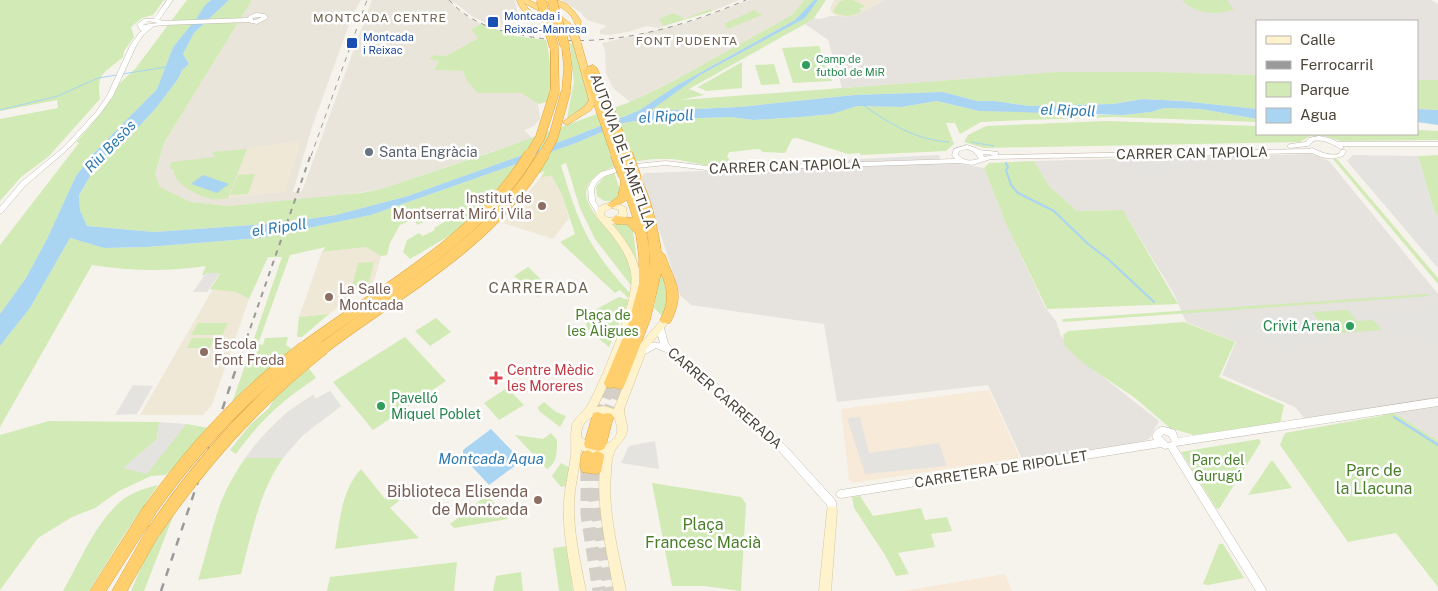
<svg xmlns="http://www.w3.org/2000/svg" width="1438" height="591" font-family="'Public Sans',sans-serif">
  <rect width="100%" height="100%" fill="#f6f3ec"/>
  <g fill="#eae5da">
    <path d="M 252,0 L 361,0 L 353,14 L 313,124 L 293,192 L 302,191 L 372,0 L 515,0 L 519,19 L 514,17 L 499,28 L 473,17 L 454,2 L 450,3 L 469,18 L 481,24 L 471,29 L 479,37 L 446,56 L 434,55 L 430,59 L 439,61 L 434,70 L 463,71 L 466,79 L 477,93 L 522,93 L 538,104 L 540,119 L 534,126 L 524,130 L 532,138 L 381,189 L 339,196 L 228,206 L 191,202 L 160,187 L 155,176 L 164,143 Z"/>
    <path d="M 561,0 L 739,0 L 713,11 L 710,9 L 684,19 L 660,19 L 664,26 L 658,28 L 647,26 L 628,32 L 609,35 L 600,34 L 600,30 L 607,26 L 587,20 L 580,12 Z"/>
    <path d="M 749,0 L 804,0 L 793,14 L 783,20 L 668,84 L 630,102 L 613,88 L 606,73 L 605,51 L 602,43 L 690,22 Z"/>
  </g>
  <g fill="#f7ead8">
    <path d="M 989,390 L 1020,458 L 853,483 L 849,480 L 841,409 Z"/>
    <path d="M 1005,574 L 1012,591 L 902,591 Z"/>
  </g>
  <g fill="#e6e2dd">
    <path d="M 884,0 L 1431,0 L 1438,4 L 1438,80 L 1417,80 L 1417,21 L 1257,21 L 1257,75 L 1157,72 L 1057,72 L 842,88 L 828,40 L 805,24 L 814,18 L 819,19 L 831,16 L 855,16 Z"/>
    <path d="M 1311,154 L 1329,161 L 1438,294 L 1438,441 L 1384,406 L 1305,419 L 1295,407 L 1222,375 L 1236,342 L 1186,322 L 1174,294 L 1123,210 L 1077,211 L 1050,187 L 1034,161 Z"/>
    <path d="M 948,162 L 984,168 L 1006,224 L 1045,307 L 1056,321 L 1061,336 L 1088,365 L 1159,421 L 1149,439 L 1137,443 L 1023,461 L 988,385 L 837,402 L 824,324 L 691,305 L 680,295 L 656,220 L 640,179 L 645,173 Z"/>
  </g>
  <g fill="#efe8d6">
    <path d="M 834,0 L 884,0 L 855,16 L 845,17 L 837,16 L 832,13 L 830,8 Z"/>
    <path d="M 301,140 L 285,192 L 228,198 L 247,149 Z"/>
    <path d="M 552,176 L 562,195 L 569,218 L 553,239 L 503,223 L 541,177 Z"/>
    <path d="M 366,247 L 381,256 L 374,281 L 329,314 L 299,317 L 322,252 Z"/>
    <path d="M 213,289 L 236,292 L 249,299 L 212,405 L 203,415 L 140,415 Z"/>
  </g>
  <g fill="#d2eab5">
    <path d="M 0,0 L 164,0 L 153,15 L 142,18 L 131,27 L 134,37 L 124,51 L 123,57 C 105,73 96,72 100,99 L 48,157 L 21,177 L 0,201 L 0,119 L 58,108 L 57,100 L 0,111 Z"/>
    <path d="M 187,0 L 211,0 L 205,5 L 196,19 L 173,47 L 157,89 L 94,153 L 76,176 L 47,239 L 26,278 L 0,314 L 0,245 L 79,143 L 76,142 L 91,125 L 121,82 L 135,69 Z"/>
    <path d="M 229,0 L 252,0 L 164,143 L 155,175 L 160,187 L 191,202 L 228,206 L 361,193 L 381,189 L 495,151 L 630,102 L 668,84 L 783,20 L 793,14 L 804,0 L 814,0 L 795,20 L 676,86 L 638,111 L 570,138 L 408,196 L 336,215 L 280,223 L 154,232 L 87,226 L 80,210 L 79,195 L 100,159 L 118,148 L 135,131 L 156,108 L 178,79 L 182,70 L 189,64 L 183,54 L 194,33 Z"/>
    <path d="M 818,0 L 826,0 L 814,18 L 805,24 L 689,89 L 704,95 L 680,100 L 1057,72 L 1157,72 L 1257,75 L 1257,109 L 1182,101 L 1143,99 L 1113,104 L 1029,106 L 995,101 L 977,101 L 943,92 L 855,95 L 739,107 L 649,111 L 700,75 L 804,18 Z"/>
    <path d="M 845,0 L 853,0 L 865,6 L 859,9 L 862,11 C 852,17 845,17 834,13 L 833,11 L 840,1 Z"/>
    <path d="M 1182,0 L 1226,0 L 1234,9 C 1216,16 1195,14 1182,0 Z"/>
    <path d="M 710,9 L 713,11 L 664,26 L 659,19 L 674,13 L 684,19 Z"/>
    <path d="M 754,10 L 762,15 L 728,29 L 724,24 Z"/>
    <path d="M 481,24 L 515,36 L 546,40 C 551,59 552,83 548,102 L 538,104 L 522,93 L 477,93 L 466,79 L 463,71 L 434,70 L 439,61 L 429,59 L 434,55 L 446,56 L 478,38 L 471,29 Z"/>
    <path d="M 570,44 L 573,44 L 591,102 L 567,118 L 574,82 Z"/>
    <path d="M 819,46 L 832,81 L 793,83 L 782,48 Z"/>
    <path d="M 742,62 L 742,88 L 706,91 L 698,87 Z"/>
    <path d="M 774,64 L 780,84 L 761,85 L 755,65 Z"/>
    <path d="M 1417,80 L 1438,80 L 1438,110 L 1417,109 Z"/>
    <path d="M 937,101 L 979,111 L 1079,112 L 1090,115 L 1123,115 L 1151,112 L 1164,108 L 1201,109 L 1257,119 L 1257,122 L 1115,117 L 1026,120 L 981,122 L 960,134 L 955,123 L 946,123 L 954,144 L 946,151 L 861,155 L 859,153 L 848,154 L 797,138 L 792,139 L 785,153 L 763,152 L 759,149 C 748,149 740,152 729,152 L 727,157 L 733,163 L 772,163 L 773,165 C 753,165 733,168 713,166 C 697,165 683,159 668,159 C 646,158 578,165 587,200 C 588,203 596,217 598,219 C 601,223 606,225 609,229 C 624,245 631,267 633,288 L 595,239 L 580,208 L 566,163 L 561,165 C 578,222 588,248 630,293 L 628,298 L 620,290 L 615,293 L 560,242 L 575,234 L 562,195 L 552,176 L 541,177 L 545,171 L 507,185 L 454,233 L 410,259 L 403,252 L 407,240 L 419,233 L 423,236 L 435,230 L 434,228 L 455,216 L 449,210 L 417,225 L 414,219 L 400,225 L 390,243 L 387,255 L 381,256 L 366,247 L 322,252 L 326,247 L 290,255 L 258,344 L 263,345 L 265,338 L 288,337 L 286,345 L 292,349 L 248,386 L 232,403 L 282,257 L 268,257 L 249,299 L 236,292 L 210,289 L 220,274 L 202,275 L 206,266 C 167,272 131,271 92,265 L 0,427 L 0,346 L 30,308 L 70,238 L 104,248 L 147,247 L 260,238 L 371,215 L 576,143 L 623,123 L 642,120 L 686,118 L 730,117 L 754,120 L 801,117 L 832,114 L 857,106 L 901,107 Z"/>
    <path d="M 1106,121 L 1257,126 L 1257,134 L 1417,134 L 1417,130 L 1438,131 L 1438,140 L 1341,141 L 1324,136 L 1310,136 L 1300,142 L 984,148 L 964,142 L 968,135 L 986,126 Z"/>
    <path d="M 247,149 L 228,198 C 223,199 217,200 212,199 C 198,196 173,184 174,170 L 171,170 L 170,164 L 172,162 L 215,157 L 212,152 Z"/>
    <path d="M 1438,155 L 1438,217 L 1433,208 L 1418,156 Z"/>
    <path d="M 1333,159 L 1337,159 L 1438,278 L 1438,284 Z"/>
    <path d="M 1034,161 L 1050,187 L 1077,211 L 1123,210 L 1178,304 L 1047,309 L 1006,224 L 984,168 L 989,163 Z"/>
    <path d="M 614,172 L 621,193 L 620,198 L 615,201 L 604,201 L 597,196 L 596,187 L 603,178 Z"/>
    <path d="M 255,174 L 248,194 L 230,195 L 238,175 Z"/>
    <path d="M 624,223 L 629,224 L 633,231 L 638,269 L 627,246 L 613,224 Z"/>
    <path d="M 374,262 L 368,285 L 352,286 L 358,263 Z"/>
    <path d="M 528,267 L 550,288 L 538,297 L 514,276 Z"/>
    <path d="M 661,269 L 670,292 L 664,318 L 654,308 Z"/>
    <path d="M 1427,294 L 1430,296 L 1063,322 L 1062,319 Z"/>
    <path d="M 619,297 L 629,300 L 609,347 L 587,329 C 582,313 607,304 619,297 Z"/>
    <path d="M 1348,310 L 1357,321 L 1373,320 L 1382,330 L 1329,334 L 1312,312 Z"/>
    <path d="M 329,314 L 302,337 L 297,337 L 299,317 Z"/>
    <path d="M 436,318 L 451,332 L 430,346 L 415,331 Z"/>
    <path d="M 1184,322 L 1235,342 L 1219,377 L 1284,405 L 1280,424 L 1194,435 L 1170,428 L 1135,398 L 1083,363 L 1065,346 L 1063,335 L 1068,331 Z"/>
    <path d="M 198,323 L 228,323 L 222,335 L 191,335 Z"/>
    <path d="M 405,337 L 446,381 L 373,430 L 333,382 Z"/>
    <path d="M 192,338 L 215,338 L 210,348 L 187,348 Z"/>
    <path d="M 308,367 L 316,378 C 281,401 261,420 236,454 L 230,450 L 250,425 L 269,408 L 276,395 Z"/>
    <path d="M 507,388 L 524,405 L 499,420 L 484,403 Z"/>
    <path d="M 330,391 L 341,406 C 329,415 316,424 304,434 C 263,471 254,524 241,574 L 198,580 C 207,553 213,520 224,495 C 243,454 274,418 313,395 L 316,399 Z"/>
    <path d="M 544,402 L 556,412 L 566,416 L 560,427 L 539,411 L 538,407 Z"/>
    <path d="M 1393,412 L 1438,441 L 1438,587 L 1396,533 L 1348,542 L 1280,445 L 1285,433 L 1381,416 Z"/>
    <path d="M 49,421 L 159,422 L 157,439 L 124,468 L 147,473 L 186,424 L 209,428 L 166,475 L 151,476 L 119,491 L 95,508 L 72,517 L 38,538 L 0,590 L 0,435 Z"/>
    <path d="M 551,433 L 557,440 C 557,451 558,462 547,469 L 515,435 L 543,439 Z"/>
    <path d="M 1259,439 L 1261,442 L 1219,509 L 1216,508 L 1181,452 Z"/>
    <path d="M 1271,461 L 1273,461 L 1292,488 L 1248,495 Z"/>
    <path d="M 561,463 L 570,468 L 566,486 L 561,487 L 552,476 Z"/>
    <path d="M 361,469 L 385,499 L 393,494 L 399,501 L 390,508 L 419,538 L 335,549 C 340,521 341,491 361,469 Z"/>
    <path d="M 652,483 L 741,497 L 746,504 L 741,591 L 704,586 L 672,586 Z"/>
    <path d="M 158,485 L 124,535 L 89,591 L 63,591 C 80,562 94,525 120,502 C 130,493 145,488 158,485 Z"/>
    <path d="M 487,495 L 508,519 L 454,528 L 450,524 Z"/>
    <path d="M 860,496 L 873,516 L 921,508 L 925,520 L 947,517 L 952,531 L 931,534 L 935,547 L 898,553 L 909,574 L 896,576 L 885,555 L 854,508 L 852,497 Z"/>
    <path d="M 177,506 L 144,591 L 131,591 L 145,558 Z"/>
    <path d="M 1219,544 L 1223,544 L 1244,578 L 1208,585 L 1203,584 Z"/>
    <path d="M 567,546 L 573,591 L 559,591 L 553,548 Z"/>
    <path d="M 457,562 L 454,591 L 327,591 L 330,577 Z"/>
    <path d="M 521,572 L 523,591 L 493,591 L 496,576 Z"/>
  </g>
  <g fill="#e5e3e0">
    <path d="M 939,155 L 940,159 L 802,165 L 800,162 Z"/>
    <path d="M 1353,155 L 1418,156 L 1433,208 L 1438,217 L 1438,268 L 1347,161 Z"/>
    <path d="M 1196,157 L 1201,165 L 1172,165 L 1181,180 L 1137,181 L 1127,164 L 1131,161 L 1131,159 Z"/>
    <path d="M 206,273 L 220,273 L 207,292 L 193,292 Z"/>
    <path d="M 1438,305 L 1438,345 L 1396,335 L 1382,319 L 1372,316 L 1373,319 L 1357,320 L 1349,310 L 1364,309 L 1382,314 L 1386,313 L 1384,309 Z"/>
    <path d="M 1312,312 L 1328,334 L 1330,340 L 1325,344 L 1315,345 L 1316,347 L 1298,349 L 1300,354 L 1299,359 L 1296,359 L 1218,324 L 1219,322 L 1217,319 Z"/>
    <path d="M 133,385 L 153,386 L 137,414 L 115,415 Z"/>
    <path d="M 330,391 L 341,406 L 303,435 L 283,458 L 245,458 L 261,438 L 286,413 L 313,395 L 316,399 Z"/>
    <path d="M 860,417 L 869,453 L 939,443 L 947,466 L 865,474 L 847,418 Z"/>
    <path d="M 159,422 L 186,424 L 147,474 L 123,468 L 157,439 Z"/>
    <path d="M 655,441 L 659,469 L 621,463 L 629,446 Z"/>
  </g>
  <g fill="#a9d4f2">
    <path d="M 211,0 L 229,0 L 194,33 L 183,54 L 189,64 L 182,70 L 178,79 L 156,108 L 135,131 L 118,148 L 100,159 L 79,195 L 80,210 L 87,226 L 154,232 L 280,223 L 336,215 L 408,196 L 570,138 L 638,111 L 676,86 L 795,20 L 814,0 L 818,0 L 805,18 L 700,75 L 650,111 L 739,107 L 855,95 L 943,92 L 977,101 L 995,101 L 1029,106 L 1113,104 L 1143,99 L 1182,101 L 1257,109 L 1257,119 L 1201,109 L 1164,108 L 1151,112 L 1123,115 L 979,111 L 937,101 L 901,107 L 857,106 L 832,114 L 801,117 L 754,120 L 730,117 L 642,120 L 623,123 L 576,143 L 371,215 L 260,238 L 147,247 L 104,248 L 70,238 L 30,308 L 0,346 L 0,314 L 26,278 L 47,239 L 76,176 L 94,153 L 157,89 L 173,47 L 196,19 L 205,5 Z"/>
    <path d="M 1417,109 L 1438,110 L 1438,125 L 1417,122 Z"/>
    <path d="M 203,175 L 229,184 L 217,193 L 191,184 Z"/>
    <path d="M 491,429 L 519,458 L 515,461 L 516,465 L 489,485 L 463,457 L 463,450 Z"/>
  </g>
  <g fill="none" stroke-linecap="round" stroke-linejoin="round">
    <g stroke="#a9d4f2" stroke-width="1">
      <path d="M 863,105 C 890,124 916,140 949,142"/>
      <path d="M 0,110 L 58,96 L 98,78 L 166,67"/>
      <path d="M 971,142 L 994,146"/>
    </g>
    <path stroke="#a9d4f2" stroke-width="2" d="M 1006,163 L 1008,167 L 1006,170 L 1011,185 L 1018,193 L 1054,211 L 1088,244 L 1108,259 L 1154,302"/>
    <path stroke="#a9d4f2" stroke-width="2.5" d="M 1394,417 L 1438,445"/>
    <g stroke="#d4d0c8" stroke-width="13" stroke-dasharray="13 7" stroke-linecap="butt">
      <path d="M 598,417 L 610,383"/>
      <path d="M 607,418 L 619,384"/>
      <path d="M 587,468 L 587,515 L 599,591"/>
      <path d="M 596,468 L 595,498 L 610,591"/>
    </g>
    <g stroke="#c2bbae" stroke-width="1">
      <g id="tertiary">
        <path d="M 167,0 L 173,0 L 159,20 L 165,21 L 248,18 L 249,16 L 256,13 L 265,14 L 268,18 L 257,24 L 248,22 L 165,25 L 154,26 L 143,35 L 136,46 L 113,96 L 100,114 L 68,149 L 25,186 L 2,213 L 0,213 L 0,207 L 21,182 L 64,147 L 96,112 L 107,96 L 130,46 L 139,33 L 142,31 L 140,30 L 137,24 L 144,19 L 154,19 ZM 257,17 L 262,17 L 256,20 L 253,20 L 253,18 ZM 148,21 L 158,23 L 143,25 Z"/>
        <path d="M 1319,136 L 1329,138 L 1338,142 L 1438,142 L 1438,146 L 1343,146 L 1343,148 L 1341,149 C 1331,144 1325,139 1313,141 L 1310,145 L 1308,146 L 1290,148 L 1287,146 L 1290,144 L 1306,142 L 1309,138 Z"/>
        <path d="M 967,145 L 976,148 L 979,150 L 998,152 L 999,153 L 997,155 L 1309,149 L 1312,148 C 1321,152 1328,156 1339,154 L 1341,150 L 1345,150 L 1346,151 L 1343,156 C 1332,160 1323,159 1312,153 L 991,159 L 972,165 L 960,163 L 715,171 L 666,165 L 626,169 L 605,176 L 598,181 L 594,188 L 595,201 L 603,214 L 602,216 L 598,216 L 589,201 L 588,188 L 592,180 L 601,172 L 625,165 L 666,161 L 715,167 L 955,159 L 952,155 L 954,149 ZM 967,149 L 974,152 L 979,159 C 971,161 965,162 958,155 L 959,151 ZM 983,154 L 994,155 L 984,157 Z"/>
        <path d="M 660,325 L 663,326 L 664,328 L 668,343 L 672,348 L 730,394 L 786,446 L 835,500 C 837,504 837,510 835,514 L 832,515 L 829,514 L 827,505 L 780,452 L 724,398 L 666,352 L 656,348 L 645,354 L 639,354 L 638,352 C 643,346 653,341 660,343 L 656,328 L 657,326 Z"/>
        <path d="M 1438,398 L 1438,406 L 1176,446 L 1267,591 L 1256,591 L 1168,448 L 1165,449 L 1161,447 L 841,498 L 838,497 L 836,494 L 838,491 L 841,490 L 1154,440 L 1152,436 C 1159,424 1163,426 1175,430 L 1178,438 ZM 1163,434 L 1169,436 L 1172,442 L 1168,443 L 1161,436 Z"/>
      </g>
    </g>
    <g stroke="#d6c79b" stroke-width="1">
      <g id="secondary">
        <path d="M 612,202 L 626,207 L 627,215 L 626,217 L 617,223 L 612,224 C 624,238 637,255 640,274 C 644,301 611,381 597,407 L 604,406 L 614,409 L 640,344 L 663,318 L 669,318 L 670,320 L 647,349 L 624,409 C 624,417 628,423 627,431 C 626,438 621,442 617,447 C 612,454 611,465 611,473 C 607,511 619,554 626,591 L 614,591 C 608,557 591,485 604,454 L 593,455 L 581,450 C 580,467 575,484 574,501 C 573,531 580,561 586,591 L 574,591 C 569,561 562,531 564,501 C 565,486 569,471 571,456 C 572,446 570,436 572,426 C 573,420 579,416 583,411 C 587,407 590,401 593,395 C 605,370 636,299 631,273 C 627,250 610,233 596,216 L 597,209 L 602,205 ZM 612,208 L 619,210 L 619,214 C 613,218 610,220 604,215 L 604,212 ZM 604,414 L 614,417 C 616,422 618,427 617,433 C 614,443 599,449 590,444 C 586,443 584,439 581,436 C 582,420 589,417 604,414 Z"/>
        <path d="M 832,506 L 836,507 L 837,511 L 831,591 L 819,591 L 827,511 L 828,507 Z"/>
      </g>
    </g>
    <g stroke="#e0a43c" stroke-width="1">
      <g id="trunk">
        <path d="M 517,0 L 529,0 L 561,16 L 572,25 L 577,33 L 570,35 L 562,23 L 524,3 L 531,12 L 557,23 L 553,25 C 537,21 522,17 517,0 Z"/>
        <path d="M 551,0 C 567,0 573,9 581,21 L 580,26 L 576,26 C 571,10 562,10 551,0 Z"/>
        <path d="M 574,41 L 581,43 L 597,100 L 591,110 L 567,125 L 563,123 L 564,121 L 585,106 L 589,100 L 573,43 Z"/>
      </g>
    </g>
    <g stroke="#e0a43c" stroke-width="1">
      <g id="motorway">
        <path d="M 562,44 L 569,46 L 572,68 L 570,91 L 566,94 L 562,91 L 564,68 Z"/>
        <path d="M 551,45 L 558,47 L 559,91 L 555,94 L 551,91 Z"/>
        <path d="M 593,65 L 597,68 L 608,94 L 604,97 L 601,96 L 594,82 L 621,154 L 619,156 L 616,157 L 611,154 L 582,70 Z"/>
        <path d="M 624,172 L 629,175 C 639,206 651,237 650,270 L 648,234 L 631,179 L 636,176 C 648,180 660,238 661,251 L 665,255 C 675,284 686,292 670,323 L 662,323 L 660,320 C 669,303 669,291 661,273 L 650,320 L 625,384 L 623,388 L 619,389 L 614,387 L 610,388 L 606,387 L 604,383 L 627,328 L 639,284 L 639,257 L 636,234 L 627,224 L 616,224 L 611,220 L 616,216 L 633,218 L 627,200 L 612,208 L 607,205 L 618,197 L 621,182 L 619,175 Z"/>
        <path d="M 598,412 L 603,414 L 607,413 L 612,414 L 613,418 L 606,445 L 604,449 L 599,451 L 586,448 L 584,444 L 592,417 L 593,413 Z"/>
        <path d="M 588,450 L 593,453 L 597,451 L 602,453 L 604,457 L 601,472 L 596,474 L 582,472 C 579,466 580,458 583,452 Z"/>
        <path d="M 149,505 L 154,506 L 156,511 L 154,516 L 106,591 L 90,591 L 144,506 Z"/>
        <path d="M 154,524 L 159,526 L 161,531 L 127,591 L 112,591 L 149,526 Z"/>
      </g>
    </g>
    <use href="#tertiary" fill="#fff" fill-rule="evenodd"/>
    <use href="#secondary" fill="#fff3cd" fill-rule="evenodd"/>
    <use href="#trunk" fill="#ffd985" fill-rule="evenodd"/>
    <use href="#motorway" fill="#ffcf6e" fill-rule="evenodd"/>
    <g stroke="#9a9a9a" stroke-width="1" stroke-dasharray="5 5" stroke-linecap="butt">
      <path d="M 449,0 C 467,20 490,29 516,34 C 595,52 673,31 746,0"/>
      <path d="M 311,156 L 367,0"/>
    </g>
    <path stroke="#9a9a9a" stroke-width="2" stroke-dasharray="5.5 5.5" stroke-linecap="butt" d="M 243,349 L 311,154"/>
    <path stroke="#9a9a9a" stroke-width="2.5" stroke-dasharray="8 8" stroke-linecap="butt" d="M 161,591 L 243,348"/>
    <g stroke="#e0a43c" stroke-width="9" stroke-linecap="butt">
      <path id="trunk-bridge" d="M 573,33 L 577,43"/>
    </g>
    <g stroke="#e0a43c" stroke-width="10" stroke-linecap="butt">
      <g id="motorway-bridge-far2">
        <path d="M 541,0 L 554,47"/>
        <path d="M 552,0 L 565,46"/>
        <path d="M 604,94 L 627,156"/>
        <path d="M 529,156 L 540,138 L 555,91"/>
        <path d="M 543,156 L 553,138 L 566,91"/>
      </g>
    </g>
    <g stroke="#e0a43c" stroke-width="12" stroke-linecap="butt">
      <g id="motorway-bridge-far1">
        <path d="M 616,154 L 624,175"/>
        <path d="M 627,154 L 636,179"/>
        <path d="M 302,349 C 382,289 477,242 530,154"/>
        <path d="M 322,349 C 401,289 492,244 544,154"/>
      </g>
    </g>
    <g stroke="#e0a43c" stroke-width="14" stroke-linecap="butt">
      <g id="motorway-bridge">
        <path d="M 149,511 C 193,449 244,394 304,348"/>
        <path d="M 154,531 C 202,461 256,400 323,348"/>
      </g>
    </g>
    <use href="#trunk-bridge" stroke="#ffd985" stroke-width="8"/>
    <use href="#motorway-bridge-far2" stroke="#ffcf6e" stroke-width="9"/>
    <use href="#motorway-bridge-far1" stroke="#ffcf6e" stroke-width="11"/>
    <use href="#motorway-bridge" stroke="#ffcf6e" stroke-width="13"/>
  </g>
  <g fill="#1a4fb4" stroke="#fff" stroke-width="2">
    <rect x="487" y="16" width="12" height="12" rx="2.5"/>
    <rect x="346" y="37" width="12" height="12" rx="2.5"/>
  </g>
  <g fill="#2e9e5b" stroke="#fff" stroke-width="2">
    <circle cx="806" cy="65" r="5"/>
    <circle cx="1350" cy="326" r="5"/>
    <circle cx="381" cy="406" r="5"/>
  </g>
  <circle fill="#6b7280" stroke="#fff" stroke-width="2" cx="369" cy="152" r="5"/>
  <g fill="#8d6e63" stroke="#fff" stroke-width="2">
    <circle cx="542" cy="206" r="5"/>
    <circle cx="329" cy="297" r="5"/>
    <circle cx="204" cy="352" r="5"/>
    <circle cx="538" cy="500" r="5"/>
  </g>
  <path fill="#e0444e" stroke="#fff" stroke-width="2" d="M493.5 370.5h5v5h5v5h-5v5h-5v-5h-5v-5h5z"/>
  <g text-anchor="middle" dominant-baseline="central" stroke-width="5" stroke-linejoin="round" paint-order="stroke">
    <g font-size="11" fill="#164399" stroke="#fff" text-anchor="start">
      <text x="504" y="16">Montcada i<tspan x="504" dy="13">Reixac-Manresa</tspan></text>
      <text x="363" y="37">Montcada<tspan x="363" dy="13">i Reixac</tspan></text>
    </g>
    <g font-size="11" fill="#27864d" stroke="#fff" text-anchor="start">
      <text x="816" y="59">Camp de<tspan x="816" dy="13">futbol de MiR</tspan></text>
    </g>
    <g font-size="12" letter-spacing="1" fill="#6e6250" stroke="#fff">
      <text x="380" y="18">MONTCADA CENTRE</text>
      <text x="687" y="41">FONT PUDENTA</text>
    </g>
    <g font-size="14" fill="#4b4439" stroke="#fff">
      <text transform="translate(623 151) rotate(70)">AUTOVIA DE L'AMETLLA</text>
      <text transform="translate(1192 153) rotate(-1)">CARRER CAN TAPIOLA</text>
      <text transform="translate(785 166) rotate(-2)">CARRER CAN TAPIOLA</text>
      <text transform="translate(725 398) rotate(41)">CARRER CARRERADA</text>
      <text transform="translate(1001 469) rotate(-9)">CARRETERA DE RIPOLLET</text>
    </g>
    <g font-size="14" fill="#5b616d" stroke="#fff" text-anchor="start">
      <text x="379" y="152">Santa Engràcia</text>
    </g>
    <g font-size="14" fill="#785e54" stroke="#fff" text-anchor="start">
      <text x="532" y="198" text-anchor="end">Institut de<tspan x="532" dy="16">Montserrat Miró i Vila</tspan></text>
      <text x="339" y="289">La Salle<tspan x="339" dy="16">Montcada</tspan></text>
      <text x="214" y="344">Escola<tspan x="214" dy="16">Font Freda</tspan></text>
    </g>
    <g font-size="14" fill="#4a7f2a" stroke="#fff">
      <text x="603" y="315">Plaça de<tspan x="603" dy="16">les Àligues</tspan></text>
      <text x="1218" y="460">Parc del<tspan x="1218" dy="16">Gurugú</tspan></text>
    </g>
    <g font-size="14" fill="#27864d" stroke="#fff" text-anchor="end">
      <text x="1340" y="326">Crivit Arena</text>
      <text x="391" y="398" text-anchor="start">Pavelló<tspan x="391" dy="16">Miquel Poblet</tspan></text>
    </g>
    <g font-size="14" fill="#be3a42" stroke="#fff" text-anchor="start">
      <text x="507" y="370">Centre Mèdic<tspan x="507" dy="16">les Moreres</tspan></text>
    </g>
    <g font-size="15" font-style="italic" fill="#2e7ab2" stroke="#fff">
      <text transform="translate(1068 110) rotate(2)">el Ripoll</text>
      <text transform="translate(666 116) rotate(-3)">el Ripoll</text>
      <text transform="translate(110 146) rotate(-46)">Riu Besòs</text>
      <text transform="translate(279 227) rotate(-8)">el Ripoll</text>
      <text x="491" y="458">Montcada Aqua</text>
    </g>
    <g font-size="15" letter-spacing="1" fill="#6e6250" stroke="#fff">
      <text x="539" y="287">CARRERADA</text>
    </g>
    <g font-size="16" fill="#4a7f2a" stroke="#fff">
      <text x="1374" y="470">Parc de<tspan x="1374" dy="18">la Llacuna</tspan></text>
      <text x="703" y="524">Plaça<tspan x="703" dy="18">Francesc Macià</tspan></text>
    </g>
    <g font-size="16" fill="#785e54" stroke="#fff" text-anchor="end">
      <text x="528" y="491">Biblioteca Elisenda<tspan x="528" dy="18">de Montcada</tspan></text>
    </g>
  </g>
  <rect x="1256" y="20" width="162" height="115" fill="#ffffff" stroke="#b7b4b0"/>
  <rect x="1266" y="36" width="25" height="8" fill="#fff3cd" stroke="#b7b4b0"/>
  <text x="1300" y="45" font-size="15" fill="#4b4439">Calle</text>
  <rect x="1266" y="61" width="25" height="8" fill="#9a9a9a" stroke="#b7b4b0"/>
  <text x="1300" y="70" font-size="15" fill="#4b4439">Ferrocarril</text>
  <rect x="1266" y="82" width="25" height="15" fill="#d2eab5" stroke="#b7b4b0"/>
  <text x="1300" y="95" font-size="15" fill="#4b4439">Parque</text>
  <rect x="1266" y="108" width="25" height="15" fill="#a9d4f2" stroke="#b7b4b0"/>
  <text x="1300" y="120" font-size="15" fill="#4b4439">Agua</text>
</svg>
